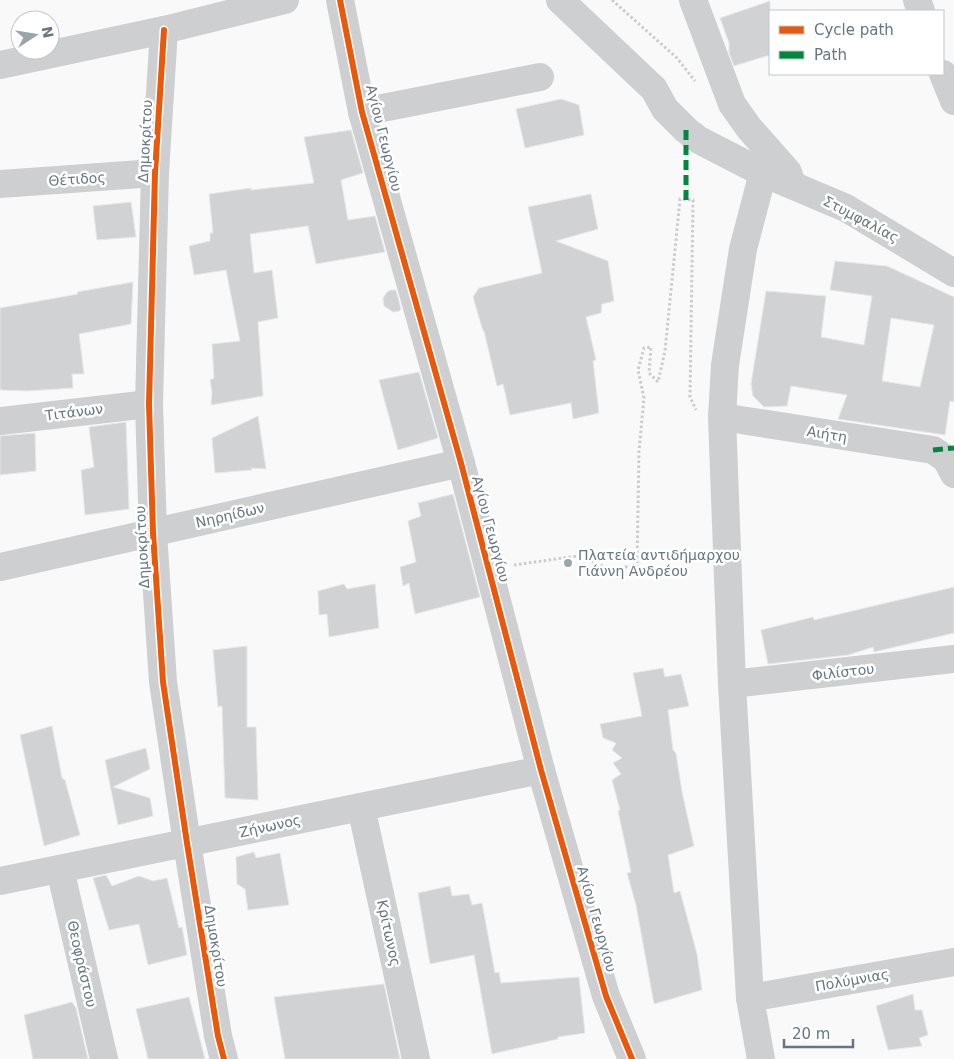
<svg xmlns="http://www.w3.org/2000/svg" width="954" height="1059" font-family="'DejaVu Sans',sans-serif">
  <rect width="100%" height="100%" fill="#f9f9f9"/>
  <g fill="#d0d2d3" stroke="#e8e8e8" fill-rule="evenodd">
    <path d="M 770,1 L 770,55 L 734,66 L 729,53 L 729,43 L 720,18 Z"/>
    <path d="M 561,99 L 579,105 L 584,135 L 525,148 L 516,109 Z"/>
    <path d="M 351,130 L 363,173 L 341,180 L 348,220 L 375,216 L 385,252 L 316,264 L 308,226 L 250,234 L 254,273 L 272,270 L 278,318 L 258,322 L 263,396 L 211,405 L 212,392 L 210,380 L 214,378 L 212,344 L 240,341 L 226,270 L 194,275 L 189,246 L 210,241 L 210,233 L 213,233 L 209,194 L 251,188 L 251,190 L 314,183 L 304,137 Z"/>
    <path d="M 591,194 L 598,229 L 556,241 L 608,261 L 614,301 L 602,304 L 601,313 L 586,317 L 596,360 L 593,361 L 599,413 L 573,419 L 571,403 L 510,415 L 503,384 L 497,386 L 484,331 L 483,331 L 473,297 L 479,288 L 542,273 L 528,207 Z"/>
    <path d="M 131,202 L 136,237 L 97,240 L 93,206 Z"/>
    <path d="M 835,261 L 887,266 L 954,297 L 954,402 L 950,401 L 945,435 L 838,419 L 847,395 L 791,386 L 787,406 L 764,407 L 753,396 L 751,384 L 766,291 L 826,296 L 821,337 L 864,345 L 872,296 L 830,290 ZM 891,318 L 934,325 L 920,387 L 882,381 Z"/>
    <path d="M 133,282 L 131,324 L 79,334 L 84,374 L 72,374 L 73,388 L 27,391 L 0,390 L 0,308 L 78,294 L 77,292 Z"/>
    <path d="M 391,290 L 396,290 L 401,309 L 399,311 L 393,312 L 384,306 L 383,298 L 387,292 Z"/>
    <path d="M 419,372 L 438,438 L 398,450 L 379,380 Z"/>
    <path d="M 258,416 L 266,469 L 251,468 L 252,470 L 215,473 L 212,438 Z"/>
    <path d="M 126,422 L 129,509 L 85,515 L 81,470 L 94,467 L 89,427 Z"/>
    <path d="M 35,433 L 36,471 L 0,475 L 0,436 Z"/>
    <path d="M 453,494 L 480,597 L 415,614 L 409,583 L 403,586 L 400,567 L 416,562 L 408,521 L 421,516 L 418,503 Z"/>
    <path d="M 344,584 L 347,589 L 375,584 L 379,628 L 329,637 L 327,614 L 319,615 L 318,591 Z"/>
    <path d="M 954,587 L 954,633 L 874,652 L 873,647 L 848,655 L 768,664 L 761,630 L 813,617 L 814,620 Z"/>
    <path d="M 247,646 L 247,727 L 256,727 L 258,800 L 225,798 L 222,706 L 218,707 L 213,650 Z"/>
    <path d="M 663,668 L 665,677 L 681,674 L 689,706 L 668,710 L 673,750 L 676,753 L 682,792 L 694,846 L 668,855 L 674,893 L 680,891 L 697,954 L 702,990 L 654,1004 L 636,905 L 627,873 L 631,872 L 618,811 L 620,810 L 612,780 L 621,774 L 613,763 L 622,758 L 612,750 L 616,743 L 603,738 L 600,724 L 642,716 L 633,673 Z"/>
    <path d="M 52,726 L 62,778 L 65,780 L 80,835 L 44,846 L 20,735 Z"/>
    <path d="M 146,748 L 150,769 L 113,787 L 150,798 L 153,816 L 118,825 L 105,760 Z"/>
    <path d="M 254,852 L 256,858 L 280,853 L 289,905 L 248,910 L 245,889 L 237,884 L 236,857 Z"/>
    <path d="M 106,875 L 112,886 L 139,876 L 153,881 L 167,878 L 179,928 L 182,927 L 187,955 L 148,965 L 139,924 L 109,930 L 93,878 Z"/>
    <path d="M 450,886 L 452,896 L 469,894 L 472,905 L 482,903 L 495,973 L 499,972 L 501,983 L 579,977 L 585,1033 L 558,1037 L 558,1039 L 492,1054 L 474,955 L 430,964 L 418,893 Z"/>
    <path d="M 384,984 L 400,1059 L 285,1059 L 274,997 Z"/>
    <path d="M 913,994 L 915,1010 L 922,1010 L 928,1035 L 919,1038 L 922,1046 L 888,1050 L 876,1006 Z"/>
    <path d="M 189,997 L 205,1059 L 148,1059 L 136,1009 Z"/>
    <path d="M 72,1002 L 76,1008 L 88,1059 L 33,1059 L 24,1015 Z"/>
  </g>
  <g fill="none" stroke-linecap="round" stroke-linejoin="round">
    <g stroke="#cbcccd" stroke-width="3" stroke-dasharray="2.5 2.5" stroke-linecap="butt">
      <path d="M 612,0 L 677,58 L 695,81"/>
      <path d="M 514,565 L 584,555 C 604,571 612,568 637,566 L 639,451 L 644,398 L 638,370 L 644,348 L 651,347 L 649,373 L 658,382 L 665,351 L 680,199 L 693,200 L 690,397 L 696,410"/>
    </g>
    <g stroke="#cecfd0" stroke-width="28">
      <path d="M 340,0 L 362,112 L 461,463 L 541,770 L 606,996 L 632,1059"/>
      <path d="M 560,0 L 654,89 L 665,109 L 686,130 L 699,140 L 763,173 L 846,208 L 954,273"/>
      <path d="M 693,0 L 732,104 L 749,128 L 788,172 L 792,185"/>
      <path d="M 917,0 L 921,11"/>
      <path d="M 164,30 L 155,173 L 149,404 L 153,533 L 163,682 L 187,843 L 218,1036 L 224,1059"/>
      <path d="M 0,65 L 164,30 L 285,0"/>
      <path d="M 943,74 L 954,101"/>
      <path d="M 362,112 L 540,77"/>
      <path d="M 0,184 L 155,173"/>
      <path d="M 722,417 L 933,450 L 946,459 L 954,474"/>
      <path d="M 0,421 L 149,404"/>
      <path d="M 0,567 L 461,463"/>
      <path d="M 732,684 L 954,659"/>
      <path d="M 361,807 L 416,1059"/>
      <path d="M 60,869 L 104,1059"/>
      <path d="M 0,881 L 541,770"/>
      <path d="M 750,998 L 954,962"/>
      <path d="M 761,1059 L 750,998 L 732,684 L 722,417 L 725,365 L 743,249 L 763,173"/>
    </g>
    <g stroke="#00873e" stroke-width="5" stroke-dasharray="10 5" stroke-linecap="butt">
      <path d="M 686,130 L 686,200"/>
      <path d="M 933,450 L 954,448"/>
    </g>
    <g stroke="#fff" stroke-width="9">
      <g id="cycleway">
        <path d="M 340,0 L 362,112 L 461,463 L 541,770 L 606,996 L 632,1059"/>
        <path d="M 164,30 L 155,173 L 149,404 L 153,533 L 163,682 L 187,843 L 218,1036 L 224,1059"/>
      </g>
    </g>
    <use href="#cycleway" stroke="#e8590c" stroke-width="6"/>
  </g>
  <circle fill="#99a4ac" stroke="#fff" stroke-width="2" cx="568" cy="563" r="5"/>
  <g text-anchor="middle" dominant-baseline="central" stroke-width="5" stroke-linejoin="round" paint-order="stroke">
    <g font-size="14" fill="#657683" stroke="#fff">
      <text transform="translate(384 138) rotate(76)">Αγίου Γεωργίου</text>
      <text transform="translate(145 141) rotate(-87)">Δημοκρίτου</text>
      <text transform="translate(77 179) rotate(-4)">Θέτιδος</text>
      <text transform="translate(861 219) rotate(28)">Στυμφαλίας</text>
      <text transform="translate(74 412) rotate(-7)">Τιτάνων</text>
      <text transform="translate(827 434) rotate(9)">Αιήτη</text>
      <text transform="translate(230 515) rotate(-13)">Νηρηίδων</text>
      <text transform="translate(491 529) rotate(75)">Αγίου Γεωργίου</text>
      <text transform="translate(142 547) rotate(-93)">Δημοκρίτου</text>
      <text transform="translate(843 672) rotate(-7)">Φιλίστου</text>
      <text transform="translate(270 826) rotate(-12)">Ζήνωνος</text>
      <text transform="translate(597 919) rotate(74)">Αγίου Γεωργίου</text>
      <text transform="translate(389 933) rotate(78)">Κρίτωνος</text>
      <text transform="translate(216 946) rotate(81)">Δημοκρίτου</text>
      <text transform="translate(82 964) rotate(77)">Θεοφράστου</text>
      <text transform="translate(852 980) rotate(-10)">Πολύμνιας</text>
    </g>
    <g font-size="14" fill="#657683" stroke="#fff" text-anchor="start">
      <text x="578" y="555">Πλατεία αντιδήμαρχου<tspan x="578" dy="16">Γιάννη Ανδρέου</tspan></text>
    </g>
  </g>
  <rect x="769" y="10" width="175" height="65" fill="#ffffff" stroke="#c1c8cd"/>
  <rect x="779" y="26" width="25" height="8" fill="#e8590c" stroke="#c1c8cd"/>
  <text x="814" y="35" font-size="15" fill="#657683">Cycle path</text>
  <rect x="779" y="51" width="25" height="8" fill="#00873e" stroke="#c1c8cd"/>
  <text x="814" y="60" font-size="15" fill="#657683">Path</text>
  <g transform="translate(35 35) rotate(78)"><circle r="24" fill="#ffffff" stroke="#c1c8cd"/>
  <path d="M0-4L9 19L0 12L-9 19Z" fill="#99a4ac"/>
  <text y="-8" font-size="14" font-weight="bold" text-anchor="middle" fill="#657683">N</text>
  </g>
  <path d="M784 1039v8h69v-8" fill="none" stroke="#657683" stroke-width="2.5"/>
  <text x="792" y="1039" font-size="15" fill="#657683" stroke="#ffffff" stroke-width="4" paint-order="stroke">20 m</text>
</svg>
